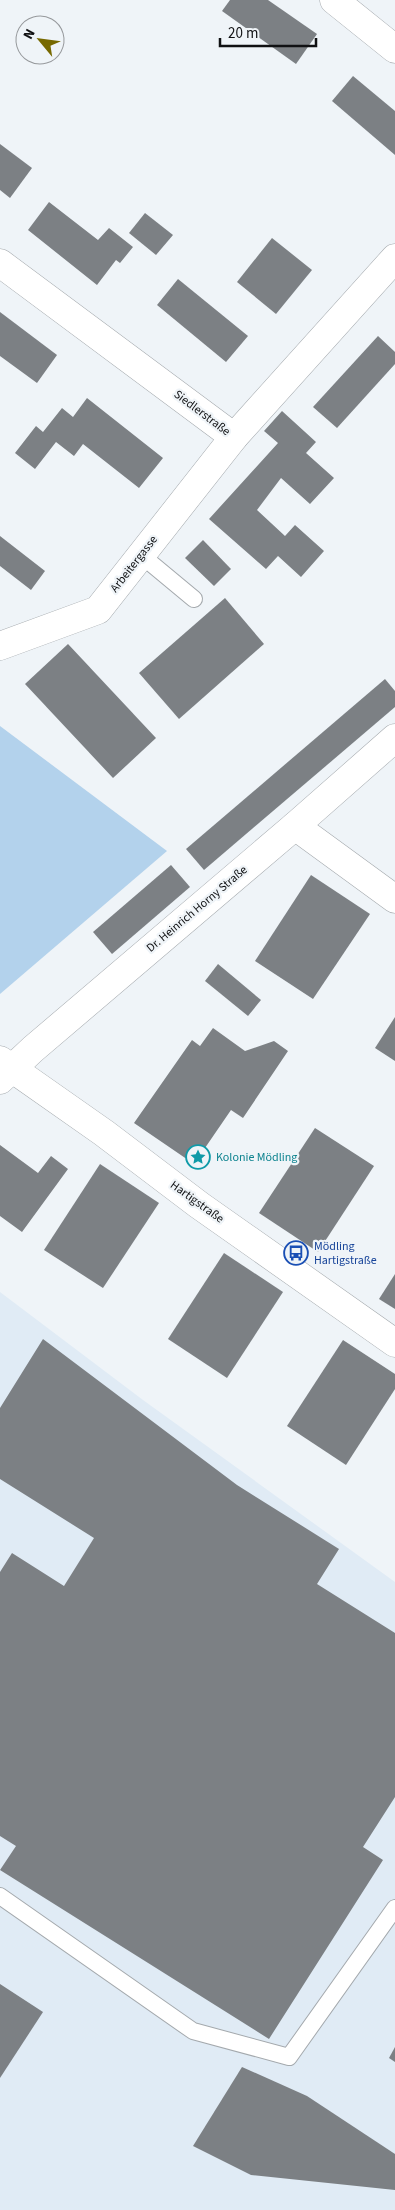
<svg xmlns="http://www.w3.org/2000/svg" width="395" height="2210" font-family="'Source Sans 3',sans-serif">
  <rect width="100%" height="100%" fill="#eff4f8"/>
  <path fill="#e0ebf5" d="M 0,1292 L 143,1400 L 395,1582 L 395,2210 L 0,2210 Z"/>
  <path fill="#b3d2ec" d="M 0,726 L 167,851 L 0,994 Z"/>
  <g fill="#7c8084">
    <path d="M 230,0 L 268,0 L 317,34 L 296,64 L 222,11 Z"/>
    <path d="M 353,76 L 395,111 L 395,155 L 332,101 Z"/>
    <path d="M 0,144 L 32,168 L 10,198 L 0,190 Z"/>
    <path d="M 49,202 L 98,240 L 109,228 L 133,247 L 120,263 L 116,260 L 97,285 L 28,230 Z"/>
    <path d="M 145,213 L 173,235 L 156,255 L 129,233 Z"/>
    <path d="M 272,238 L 312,270 L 276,314 L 237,282 Z"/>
    <path d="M 178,279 L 248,336 L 226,362 L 157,305 Z"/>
    <path d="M 0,312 L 57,355 L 37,383 L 0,356 Z"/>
    <path d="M 378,336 L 395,352 L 395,364 L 337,428 L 313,407 Z"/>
    <path d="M 87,398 L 163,458 L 139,488 L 83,444 L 74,456 L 56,442 L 35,469 L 15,453 L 36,426 L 43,432 L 62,408 L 73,417 Z"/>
    <path d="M 282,411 L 316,442 L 306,453 L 334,478 L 310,504 L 281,478 L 257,510 L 285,536 L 295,525 L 324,551 L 301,577 L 278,556 L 266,569 L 209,519 L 278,443 L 264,431 Z"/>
    <path d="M 0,536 L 45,571 L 31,590 L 0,566 Z"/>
    <path d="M 203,540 L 231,569 L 214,586 L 185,558 Z"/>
    <path d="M 225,598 L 264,644 L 179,719 L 139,673 Z"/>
    <path d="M 68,644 L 156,738 L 113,778 L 25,684 Z"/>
    <path d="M 385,679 L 395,691 L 395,707 L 204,870 L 186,849 Z"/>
    <path d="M 171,865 L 190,887 L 112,954 L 93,932 Z"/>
    <path d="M 311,875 L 370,914 L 313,999 L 255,961 Z"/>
    <path d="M 218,964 L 261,1000 L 248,1016 L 205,981 Z"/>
    <path d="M 395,1017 L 395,1061 L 375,1048 Z"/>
    <path d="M 213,1028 L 245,1051 L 274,1041 L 288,1051 L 243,1118 L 231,1110 L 194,1164 L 134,1123 L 192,1040 L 200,1046 Z"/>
    <path d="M 315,1128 L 374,1166 L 318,1252 L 259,1213 Z"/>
    <path d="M 0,1145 L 38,1173 L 51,1156 L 68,1169 L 22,1232 L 0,1216 Z"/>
    <path d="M 100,1164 L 159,1203 L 103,1288 L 44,1250 Z"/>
    <path d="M 224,1253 L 283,1292 L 227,1378 L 168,1339 Z"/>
    <path d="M 395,1274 L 395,1309 L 379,1299 Z"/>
    <path d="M 43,1339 L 237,1485 L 339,1549 L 317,1584 L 395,1633 L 395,1797 L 363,1847 L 383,1860 L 269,2039 L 0,1870 L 16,1846 L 0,1836 L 0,1572 L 12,1553 L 64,1586 L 94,1538 L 0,1479 L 0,1408 Z"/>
    <path d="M 343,1340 L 395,1374 L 395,1389 L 346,1465 L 287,1426 Z"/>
    <path d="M 0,1984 L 43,2012 L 0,2078 Z"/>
    <path d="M 395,2047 L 395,2062 L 389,2058 Z"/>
    <path d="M 242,2067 L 307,2096 L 395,2154 L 395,2190 L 251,2175 L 193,2146 Z"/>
  </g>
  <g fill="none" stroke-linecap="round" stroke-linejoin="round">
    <g stroke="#a4a9ad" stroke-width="18">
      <g id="lane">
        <path d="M 141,555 L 194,599"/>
        <path d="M 0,1896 L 193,2031 L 289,2057 L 395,1908"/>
      </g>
    </g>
    <g stroke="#a4a9ad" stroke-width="29">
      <g id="street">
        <path d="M 334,0 L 395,49"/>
        <path d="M 0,263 L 234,437"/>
        <path d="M 0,646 L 98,610 L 234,437 L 395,258"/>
        <path d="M 295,826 L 395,899"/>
        <path d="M 0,1060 L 104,1133 L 199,1205 L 395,1343"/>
        <path d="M 0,1080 L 33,1049 L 295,826 L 395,738"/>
      </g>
    </g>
    <use href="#lane" stroke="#fff" stroke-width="16"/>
    <use href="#street" stroke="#fff" stroke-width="28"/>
  </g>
  <defs>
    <g id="sight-ring" transform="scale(1.25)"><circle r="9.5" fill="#eff4f8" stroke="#0f9aa8" stroke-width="1.5"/><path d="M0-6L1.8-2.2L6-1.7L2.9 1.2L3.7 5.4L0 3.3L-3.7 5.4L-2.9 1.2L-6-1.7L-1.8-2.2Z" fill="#0f9aa8"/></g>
    <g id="bus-ring" transform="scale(1.25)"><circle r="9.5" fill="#eff4f8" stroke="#1a4fb4" stroke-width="1.5"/><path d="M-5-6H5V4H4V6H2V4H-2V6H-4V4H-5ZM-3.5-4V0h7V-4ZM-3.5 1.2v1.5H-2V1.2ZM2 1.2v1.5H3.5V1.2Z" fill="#1a4fb4"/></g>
  </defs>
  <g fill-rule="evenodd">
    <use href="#sight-ring" x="198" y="1157"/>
    <use href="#bus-ring" x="296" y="1253"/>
  </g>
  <g text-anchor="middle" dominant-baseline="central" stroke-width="4.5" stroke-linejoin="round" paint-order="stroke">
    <g font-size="12" fill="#101113" stroke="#eff4f8">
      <text transform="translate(202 413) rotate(37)">Siedlerstraße</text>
      <text transform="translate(134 564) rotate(-52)">Arbeitergasse</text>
      <text transform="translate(197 909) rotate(-40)">Dr. Heinrich Horny Straße</text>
      <text transform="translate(197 1202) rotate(36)">Hartigstraße</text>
    </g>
    <g font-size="12" fill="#0d838f" stroke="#eff4f8" text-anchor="start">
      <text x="216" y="1157">Kolonie Mödling</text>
    </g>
    <g font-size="12" fill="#164399" stroke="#eff4f8" text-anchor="start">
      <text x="314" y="1246">Mödling<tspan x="314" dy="14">Hartigstraße</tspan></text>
    </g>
  </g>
  <g transform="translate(40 40) rotate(299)"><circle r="24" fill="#eff4f8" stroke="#96999c"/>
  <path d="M0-4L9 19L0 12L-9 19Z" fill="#776900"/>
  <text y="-8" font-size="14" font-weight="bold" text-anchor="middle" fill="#101113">N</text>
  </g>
  <path d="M220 38v8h96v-8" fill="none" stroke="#101113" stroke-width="2.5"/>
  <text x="228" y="38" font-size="15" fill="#101113" stroke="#eff4f8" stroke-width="4" paint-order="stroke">20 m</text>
</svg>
